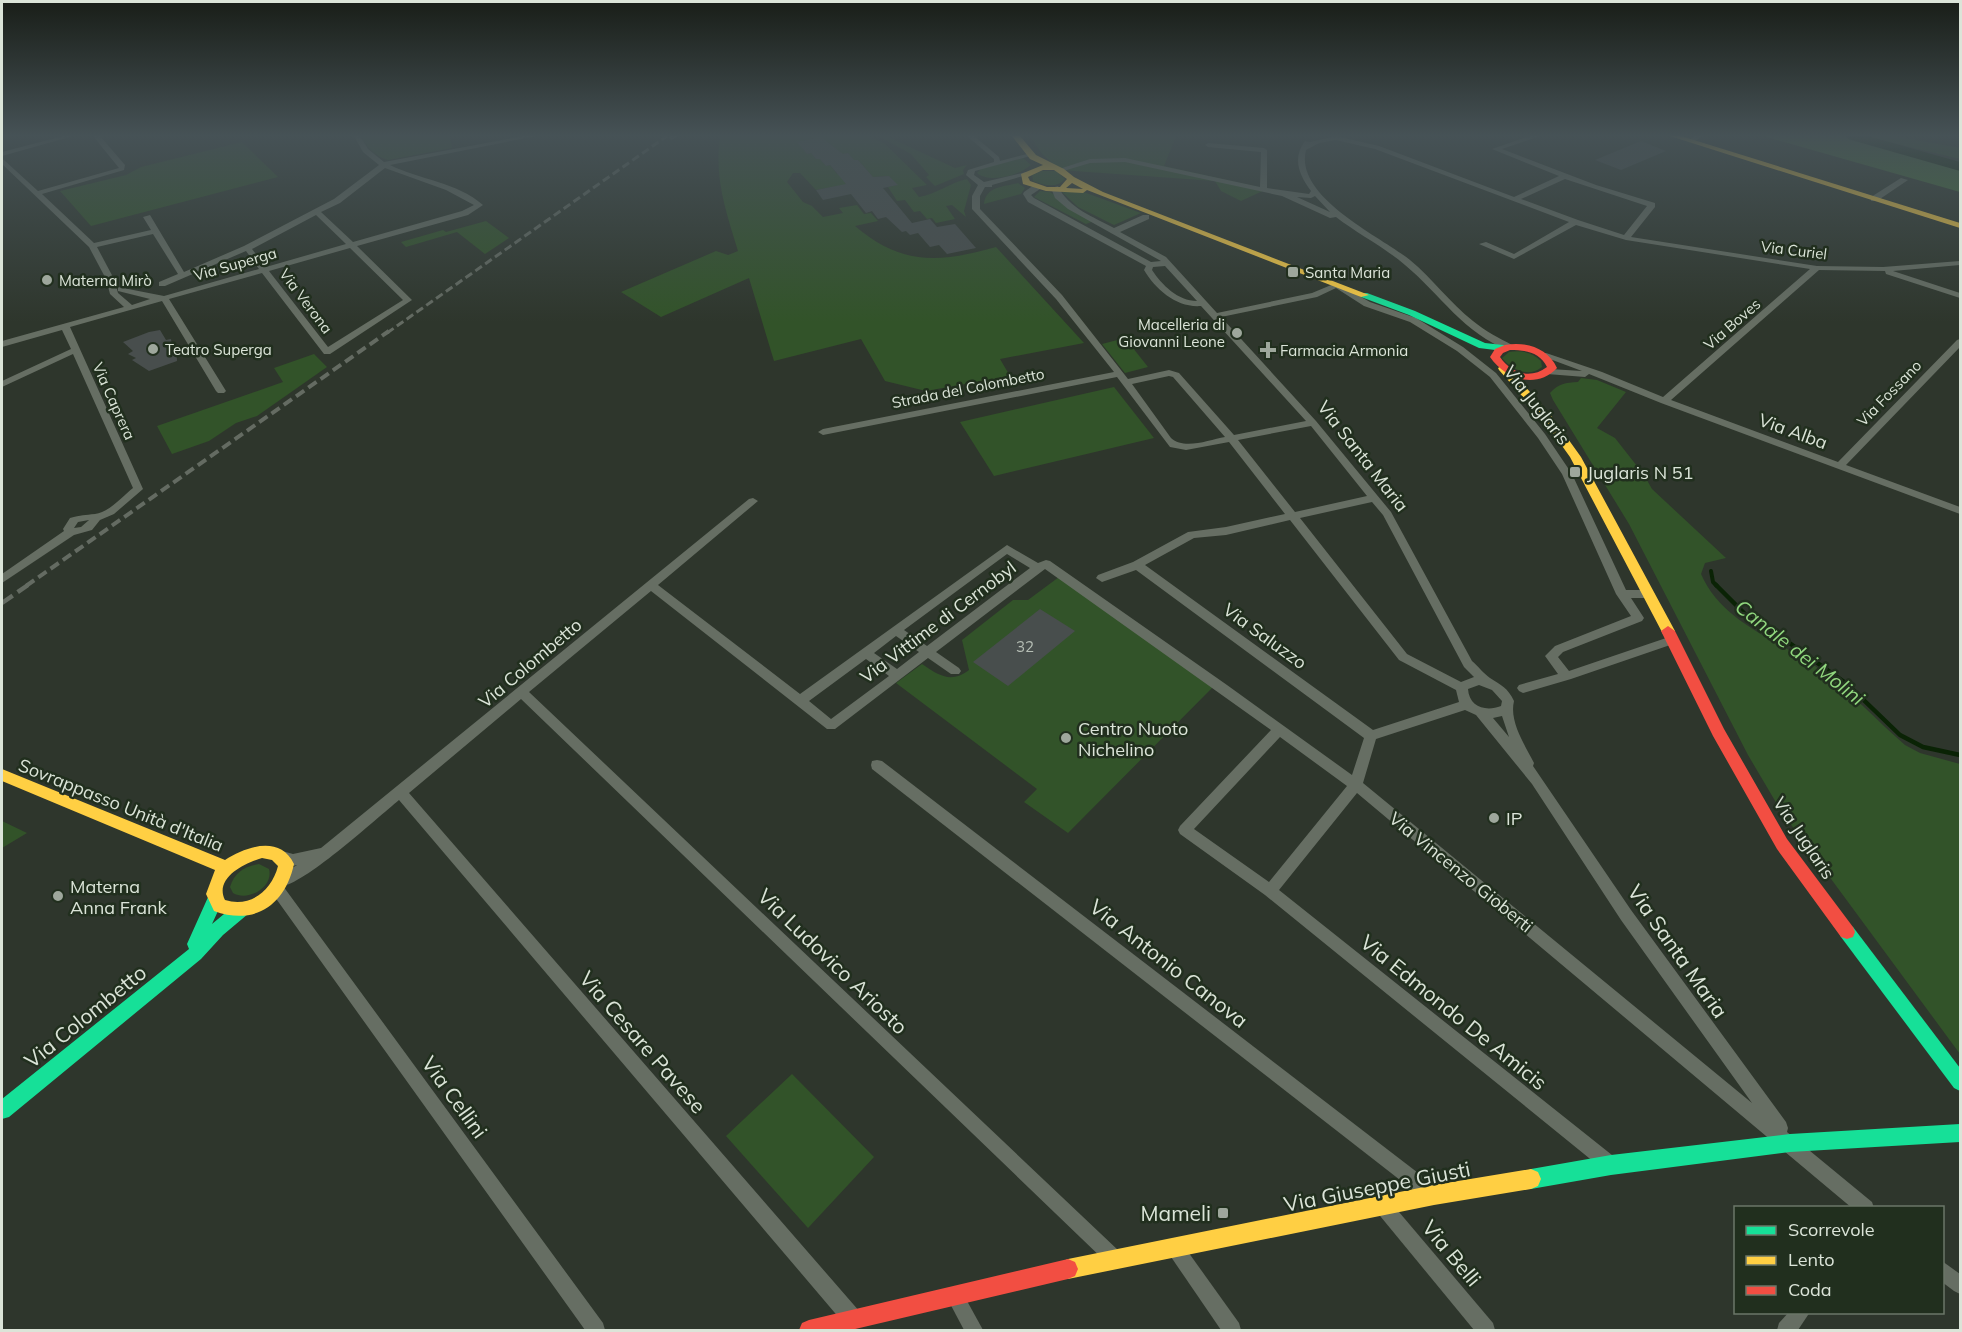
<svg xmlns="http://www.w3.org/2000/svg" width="1962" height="1332" font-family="Mulish,sans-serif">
  <rect width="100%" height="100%" fill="#2e362c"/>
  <g fill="#325329">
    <path d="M 362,136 L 450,136 L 452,148 L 388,160 C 376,157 366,147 362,136 Z"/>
    <path d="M 720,136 L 867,136 L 884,143 L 927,185 L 912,188 L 919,197 C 937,194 949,183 967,179 L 971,185 L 964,211 L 966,217 L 952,205 L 946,206 L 955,219 L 936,223 L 932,218 L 927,219 L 920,211 L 914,212 L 905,200 L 897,201 L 888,187 L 897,185 L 889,176 L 873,177 L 858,160 L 854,161 L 848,153 L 843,154 L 821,137 L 798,142 L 807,154 L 811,153 L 816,159 L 820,159 L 826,166 L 830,165 L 837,174 L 841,173 L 850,184 L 816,190 L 800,173 L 793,173 L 787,182 L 803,202 L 812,206 L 823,217 L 843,213 L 839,208 L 857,205 L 864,214 L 871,213 L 878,221 L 855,226 C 902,266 939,263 996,247 L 1084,343 L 1000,359 L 1010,376 L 926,391 L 885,381 L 861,339 L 774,361 L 749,278 L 661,317 L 621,292 L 716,251 L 728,255 L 738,251 C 726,211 714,179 720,136 Z"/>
    <path d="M 878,136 L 886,136 L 955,168 L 967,165 L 963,170 L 964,174 L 935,186 L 926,177 L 929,175 L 911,154 Z"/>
    <path d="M 1030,136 L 1176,136 L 1164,166 L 1267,189 L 1241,201 L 1221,191 L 1215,181 L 1060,170 L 1042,154 Z"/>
    <path d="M 1864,136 L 1894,136 L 1960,148 L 1960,159 Z"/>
    <path d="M 242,142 L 278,177 L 91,226 L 60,191 L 126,175 L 141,167 Z"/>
    <path d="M 1023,158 L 1031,165 C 1020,175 990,184 977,173 L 982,168 Z"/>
    <path d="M 1042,171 L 1056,171 L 1065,179 C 1056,189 1044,185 1033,181 L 1032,175 Z"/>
    <path d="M 1018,183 L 1025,188 L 1021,194 L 984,204 C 986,186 1003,187 1018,183 Z"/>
    <path d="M 1078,190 L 1141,213 L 1114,225 L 1078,207 L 1062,192 Z"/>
    <path d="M 1040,191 L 1050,192 L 1094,221 L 1086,224 L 1034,197 Z"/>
    <path d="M 486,221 L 509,238 L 485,254 L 457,232 L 406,247 L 401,242 L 443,230 L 446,232 Z"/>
    <path d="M 1125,338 L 1148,367 L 1125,373 L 1102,344 Z"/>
    <path d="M 1509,352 C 1521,350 1532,352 1541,361 L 1542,367 C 1529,378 1512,370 1502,358 Z"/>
    <path d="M 314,354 L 327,367 L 257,416 L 236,423 L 209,441 L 172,454 L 157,426 L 283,382 L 274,368 Z"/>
    <path d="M 1581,378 L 1597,380 L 1626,392 L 1597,428 L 1615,438 L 1644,475 L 1652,489 L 1726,558 L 1705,563 L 1701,574 C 1723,625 1781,640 1822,671 C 1852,693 1877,721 1905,745 L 1920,753 L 1960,764 L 1960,1054 L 1781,811 L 1748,755 L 1629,524 L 1553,400 L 1550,393 C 1559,383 1565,383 1578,382 Z"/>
    <path d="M 1114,387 L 1154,438 L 994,476 L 960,422 Z"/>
    <path d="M 1059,577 L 1213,687 L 1068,833 L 1024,802 L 1037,789 L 896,683 L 922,664 C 938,675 951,684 969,670 L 962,640 L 1013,600 L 1028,600 Z"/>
    <path d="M 2,821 L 27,833 L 2,848 Z"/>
    <path d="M 259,864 L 269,869 C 274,887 248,902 233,893 L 230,887 C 234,873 245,866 259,864 Z"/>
    <path d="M 792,1074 L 874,1157 L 808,1228 L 726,1136 Z"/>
  </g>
  <path fill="#447339" d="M 1763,136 L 1853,136 L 1960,165 L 1960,192 Z"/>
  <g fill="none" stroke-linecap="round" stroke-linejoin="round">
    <path stroke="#0a2305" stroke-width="4" d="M 1711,571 L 1713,582 L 1717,586"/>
    <path stroke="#0a2305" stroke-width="4.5" d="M 1716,585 L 1748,617 L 1781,637 L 1847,684 L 1900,735 L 1923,747 L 1960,755"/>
    <path fill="#0a2305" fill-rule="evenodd" d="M 1846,136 L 1868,136 L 1960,162 L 1960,171 L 1848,139 Z"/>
  </g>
  <g fill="#484e4d">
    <path d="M 821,137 L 843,154 L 848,153 L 854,160 L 858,160 L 873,177 L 889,176 L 898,185 L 883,188 L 912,223 L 930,219 L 937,227 L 955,224 L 976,248 L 947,254 L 939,245 L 930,247 L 918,233 L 910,235 L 906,231 L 902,232 L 886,217 L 878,219 L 872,211 L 866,213 L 851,194 L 823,200 L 816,190 L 846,184 L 830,165 L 826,166 L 820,159 L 816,159 L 811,153 L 807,154 L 797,142 Z"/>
    <path d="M 1641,141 L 1666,151 L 1621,170 L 1595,160 Z"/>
    <path d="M 160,330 L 166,340 L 171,339 L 172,346 L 176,345 L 177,361 L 149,371 L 132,360 L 136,358 L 128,354 L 133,351 L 123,342 L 149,332 Z"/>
    <path d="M 1040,609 L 1075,631 L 1008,686 L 973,662 Z"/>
  </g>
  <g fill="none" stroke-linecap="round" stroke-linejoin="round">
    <g fill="#666e63" fill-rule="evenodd">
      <path d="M 63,136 L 73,136 L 2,156 L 2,152 Z"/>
      <path d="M 93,136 L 100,136 L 125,165 L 124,170 L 42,194 L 94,243 L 151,230 L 143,217 L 150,215 L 184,272 L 244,246 L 334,199 L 379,165 L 363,152 L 354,136 L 360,136 L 368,149 L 384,162 L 523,136 L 536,136 L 390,165 C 420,180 457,182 483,205 L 468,215 L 357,246 L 412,300 L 330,354 L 324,354 L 262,273 L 169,299 L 226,391 L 224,393 L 218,393 L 216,391 L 162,301 L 70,327 L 143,489 L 114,514 L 100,520 L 92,530 L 74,535 L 2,583 L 2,574 L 64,531 L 63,529 L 70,518 C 81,515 85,515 95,514 C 108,513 123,496 133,488 L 73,354 L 2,387 L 2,381 L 71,349 L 62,330 L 2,347 L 2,341 L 124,307 L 110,294 L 106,279 L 89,247 L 2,164 L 2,159 L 4,160 L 38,191 L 119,168 ZM 385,168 L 446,190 L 474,205 L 462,211 L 353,242 L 321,212 L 340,203 ZM 316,215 L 346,244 L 266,267 L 252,249 ZM 153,234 L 178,274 L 159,282 L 159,286 L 165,286 L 246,251 L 259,269 L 164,296 L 118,287 L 118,291 L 150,299 L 132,305 L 118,293 L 114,279 L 97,247 ZM 350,248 L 403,300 L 328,347 L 269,271 ZM 89,520 L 81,527 L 74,528 L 78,522 Z"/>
      <path d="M 671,136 L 678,136 L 672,140 L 669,138 Z"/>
      <path d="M 967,136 L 974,136 L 999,157 L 1000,161 L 1031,153 L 1034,155 L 975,171 L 974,175 L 984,182 L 1026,172 L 1030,174 L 992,185 L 992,187 L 985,187 L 980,196 L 980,209 L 1062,295 L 1128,379 L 1169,370 L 1179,373 L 1234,435 L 1306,421 L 1201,306 C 1177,308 1156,290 1144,270 L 1146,266 L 1028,202 L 1023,194 L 1024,192 L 1034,185 L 1040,185 L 1040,189 L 1031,195 L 1034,198 L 1151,262 L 1161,261 L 1068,209 L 1055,198 L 1051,188 L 1058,186 C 1068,208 1094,217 1114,228 L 1143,215 L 1149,215 L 1149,219 L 1120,232 L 1166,257 L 1217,313 L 1312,293 L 1336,283 L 1370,302 L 1416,318 L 1463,347 L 1496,373 L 1545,434 L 1572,474 L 1626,590 L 1649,590 L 1655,594 L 1649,598 L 1631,598 L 1644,618 L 1642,621 L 1563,652 L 1558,657 L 1569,671 L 1672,636 L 1678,640 L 1676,643 L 1571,679 L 1523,693 L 1519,691 L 1517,688 L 1519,685 L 1558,674 L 1545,656 L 1555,646 L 1631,616 L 1616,594 L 1562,474 L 1538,438 L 1490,377 L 1457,351 L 1410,322 L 1364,306 L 1336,288 L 1317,297 L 1221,317 L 1316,421 L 1391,512 L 1472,661 C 1478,666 1484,674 1490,678 C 1501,685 1508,688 1514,701 C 1509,722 1525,745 1534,763 L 1533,766 L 1631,910 L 1786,1122 L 1788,1128 L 1787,1132 L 1872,1202 L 1874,1208 L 1852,1208 L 1357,793 L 1279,890 L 1617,1159 L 1619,1165 L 1617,1171 L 1611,1173 L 1605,1171 L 1265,895 L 1180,834 L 1178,830 L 1180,826 L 1271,730 L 1045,569 L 936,652 L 959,668 L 961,671 L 959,674 L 951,674 L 928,658 L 835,729 L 827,729 L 651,591 L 529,692 L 1119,1251 L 1122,1257 L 1119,1263 L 1113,1266 L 1107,1263 L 521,699 L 409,793 L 860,1312 L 862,1319 L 860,1326 L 853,1328 L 846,1326 L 399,800 C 376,819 308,881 283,886 L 603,1323 L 605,1330 L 585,1330 L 272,893 L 270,889 L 272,885 L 278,883 L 277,880 L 279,876 L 297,865 L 293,866 L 277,861 L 275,857 L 277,853 L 282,851 L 293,854 L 321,848 L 749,499 L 753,498 L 758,501 L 658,585 L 800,694 L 1007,545 L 1038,563 L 1046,560 L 1050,561 L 1227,685 L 1352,775 L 1364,738 L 1136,570 L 1102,582 L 1096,578 L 1098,575 L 1133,562 L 1188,532 L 1226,527 L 1285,514 L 1229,442 L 1186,450 L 1170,447 L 1117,377 L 823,435 L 818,432 L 823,429 L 1114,372 L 1056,299 L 972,209 L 972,196 L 978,185 L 966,175 L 968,170 L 994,162 L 994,159 ZM 1165,266 L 1197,301 C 1178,301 1162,285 1152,270 L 1153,267 ZM 1169,376 L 1173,377 L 1225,437 C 1209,440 1184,450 1171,438 L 1132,384 ZM 1311,426 L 1367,496 L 1295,512 L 1238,440 ZM 1372,502 L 1383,515 L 1464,667 L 1474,677 L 1461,682 L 1407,654 L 1300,518 ZM 1290,520 L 1399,660 L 1456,690 L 1459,702 L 1373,730 L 1145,565 L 1194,538 L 1226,535 ZM 1007,554 L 1030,568 L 927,646 L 904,630 ZM 896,636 L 919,652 L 897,669 L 874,653 ZM 866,659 L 889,676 L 831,719 L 809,701 ZM 1479,685 L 1492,690 L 1502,701 L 1501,706 C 1486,712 1469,707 1468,689 ZM 1465,710 L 1476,715 L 1532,784 L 1621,920 L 1752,1103 L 1363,783 L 1376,739 ZM 1502,716 L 1509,737 L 1493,718 ZM 1280,737 L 1347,786 L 1269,882 L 1194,829 Z"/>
      <path d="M 1336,136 L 1379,146 L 1514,197 L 1559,176 L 1492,149 L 1530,136 L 1540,136 L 1502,149 L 1596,185 L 1655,203 L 1655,207 L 1631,237 L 1817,266 L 1883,267 L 1960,261 L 1960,265 L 1893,271 L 1960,293 L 1960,298 L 1886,274 L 1885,271 L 1819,270 L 1671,400 L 1838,462 L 1957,340 L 1960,339 L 1960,347 L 1846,465 L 1960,507 L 1960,514 L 1661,403 L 1589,374 L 1585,377 L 1547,374 L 1547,370 L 1550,369 L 1582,371 L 1539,355 L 1540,353 L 1546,353 L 1602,372 L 1663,397 L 1810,269 L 1626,240 L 1576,225 L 1514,259 L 1479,244 L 1486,242 L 1514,254 L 1569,222 L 1375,149 L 1336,140 L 1319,143 L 1306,150 C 1294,197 1380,236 1410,260 C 1433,279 1450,303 1473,321 C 1485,331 1499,338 1512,345 L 1512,349 L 1509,350 C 1465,335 1439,293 1405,265 C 1384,247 1358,234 1336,217 L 1330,218 L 1282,196 L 1125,162 L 1090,163 L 1060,172 L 1056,170 L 1090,159 L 1125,158 L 1260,187 L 1261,152 L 1208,147 L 1205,145 L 1208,143 L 1264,148 L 1267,150 L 1267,188 L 1309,194 L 1311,191 C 1299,175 1292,158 1305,141 L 1310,142 ZM 1565,179 L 1647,206 L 1624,235 L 1578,220 L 1521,199 ZM 1315,196 L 1330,212 L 1297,197 L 1311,198 Z"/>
      <path d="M 1695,136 L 1703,136 L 1693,142 L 1689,142 L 1689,140 Z"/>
      <path d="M 1901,178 L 1908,180 L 1877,201 L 1871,201 L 1871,197 Z"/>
      <path d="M 877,760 L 882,761 L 1439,1189 L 1442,1195 L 1439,1201 L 1433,1204 L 1427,1201 L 872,769 L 871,765 L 872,761 Z"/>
      <path d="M 1382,1196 L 1388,1199 L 1493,1323 L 1495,1330 L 1474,1330 L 1376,1211 L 1373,1205 L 1376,1199 Z"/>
      <path d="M 1175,1239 L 1181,1242 L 1239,1323 L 1241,1330 L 1221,1330 L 1169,1254 L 1166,1248 L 1169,1242 Z"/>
      <path d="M 1942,1261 L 1960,1274 L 1960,1294 L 1954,1291 L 1942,1282 Z"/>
      <path d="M 955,1287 L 961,1290 L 983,1330 L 964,1330 L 946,1296 L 949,1290 Z"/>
      <path d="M 1789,1312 L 1810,1312 L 1798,1330 L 1777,1330 L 1779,1323 Z"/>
    </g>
    <g fill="#16e098" fill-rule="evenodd">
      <path d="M 1361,293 L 1367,293 L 1415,311 L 1485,343 L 1503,345 L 1508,348 L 1503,351 L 1479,348 L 1409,315 L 1361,297 Z"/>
      <path d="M 215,893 L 221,895 L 223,900 L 212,924 L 236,904 L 242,902 L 248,904 L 250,909 L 248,914 L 223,935 L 201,959 L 9,1117 L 2,1119 L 2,1099 L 189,949 L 187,944 L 209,895 Z"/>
      <path d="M 1847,925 L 1853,927 L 1960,1068 L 1960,1091 L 1954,1088 L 1841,937 L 1839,932 L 1841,927 Z"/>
      <path d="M 1960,1124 L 1960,1142 L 1790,1152 L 1611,1175 L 1531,1189 L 1524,1186 L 1521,1179 L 1524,1172 L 1531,1169 L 1611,1155 L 1790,1134 Z"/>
    </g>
    <g fill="#ffcf43" fill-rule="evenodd">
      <path d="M 1012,136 L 1020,136 L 1036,155 L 1064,169 L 1074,177 L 1103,192 L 1369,295 L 1361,297 L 1087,190 L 1083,193 L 1046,191 L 1023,184 L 1021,174 L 1043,165 L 1030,159 ZM 1043,170 L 1054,170 L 1067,179 L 1060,187 L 1047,187 L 1030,181 L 1028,177 ZM 1072,183 L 1083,189 L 1066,188 Z"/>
      <path d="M 1670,136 L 1681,136 L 1960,223 L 1960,228 Z"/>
      <path d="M 1503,365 L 1507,366 L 1553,418 L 1581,457 L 1675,631 L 1673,634 L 1663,634 L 1570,457 L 1545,422 L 1499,370 L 1498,368 Z"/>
      <path d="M 2,769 L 225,860 C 247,846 280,835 294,864 C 285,905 255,926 214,911 L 206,894 L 215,870 L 2,781 ZM 262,858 L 272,860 L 278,866 C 272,890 251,908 225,900 C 214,878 244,863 262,858 Z"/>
      <path d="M 1531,1169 L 1538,1172 L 1541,1179 L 1538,1186 L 1531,1189 L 1434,1205 L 1068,1279 L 1061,1276 L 1058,1269 L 1061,1262 L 1068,1259 L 1434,1185 Z"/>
    </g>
    <g fill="#f24e42" fill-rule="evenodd">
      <path d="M 1505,345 C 1526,341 1548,348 1557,368 C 1536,390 1505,379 1490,357 L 1495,349 ZM 1510,350 C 1525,350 1540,352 1547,367 C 1530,380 1511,373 1500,357 L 1503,353 Z"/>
      <path d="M 1668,626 L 1675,631 L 1724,729 L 1787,839 L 1853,927 L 1855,932 L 1853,937 L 1847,939 L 1841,937 L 1777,849 L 1713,736 L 1661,631 Z"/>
      <path d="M 1068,1259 L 1075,1262 L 1078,1269 L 1075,1276 L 1068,1279 L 851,1330 L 799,1330 L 802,1323 L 809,1320 Z"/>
    </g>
    <path stroke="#646b62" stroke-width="3" stroke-dasharray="8 4" stroke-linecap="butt" d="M 387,333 L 667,136"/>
    <path stroke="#646b62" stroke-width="4" stroke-dasharray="10 5" stroke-linecap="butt" d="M 26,586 L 389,331"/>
    <path stroke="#646b62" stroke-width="4.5" stroke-dasharray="13 6" stroke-linecap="butt" d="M 2,603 L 28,585"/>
  </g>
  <linearGradient id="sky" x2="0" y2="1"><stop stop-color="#191e18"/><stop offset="0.42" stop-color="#465256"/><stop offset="1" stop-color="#465256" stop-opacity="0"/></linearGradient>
  <rect width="1962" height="322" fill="url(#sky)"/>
  <g fill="#9ea79c" stroke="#212f1e" stroke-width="2">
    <rect x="1287" y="266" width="12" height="12" rx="3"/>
    <circle cx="47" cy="280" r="6"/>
    <circle cx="1237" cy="333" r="6"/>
    <circle cx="153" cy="349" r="6"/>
    <path d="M1265 341h6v6h6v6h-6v6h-6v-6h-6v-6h6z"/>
    <rect x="1569" y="466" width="12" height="12" rx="3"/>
    <circle cx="1066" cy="738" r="6"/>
    <circle cx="1494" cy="818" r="6"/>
    <circle cx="58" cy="896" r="6"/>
    <rect x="1217" y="1207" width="12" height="12" rx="3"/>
  </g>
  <g text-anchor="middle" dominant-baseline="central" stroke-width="5" stroke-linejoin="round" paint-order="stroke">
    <g font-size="15" fill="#dbe4d8" stroke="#212f1e">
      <text transform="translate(1794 250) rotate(7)">Via Curiel</text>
      <text transform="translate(235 264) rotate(-16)">Via Superga</text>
      <text transform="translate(306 301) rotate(53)">Via Verona</text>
      <text transform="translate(1732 324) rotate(-41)">Via Boves</text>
      <text transform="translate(968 388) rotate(-11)">Strada del Colombetto</text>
      <text transform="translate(1889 393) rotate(-46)">Via Fossano</text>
      <text transform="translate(114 401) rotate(66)">Via Caprera</text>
    </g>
    <g font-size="15" fill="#dbe4d8" stroke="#212f1e" text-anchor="start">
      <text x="1305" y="272">Santa Maria</text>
      <text x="59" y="280">Materna Mirò</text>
      <text x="1225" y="324" text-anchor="end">Macelleria di<tspan x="1225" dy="17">Giovanni Leone</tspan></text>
      <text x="165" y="349">Teatro Superga</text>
      <text x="1280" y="350">Farmacia Armonia</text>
    </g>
    <g font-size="15" fill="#b6beb5">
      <text x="1025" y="646">32</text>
    </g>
    <g font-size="18" fill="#dbe4d8" stroke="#212f1e">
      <text transform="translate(1537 405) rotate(52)">Via Juglaris</text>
      <text transform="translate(1793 431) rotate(20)">Via Alba</text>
      <text transform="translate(1363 456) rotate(52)">Via Santa Maria</text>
      <text transform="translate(938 622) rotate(-37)">Via Vittime di Cernobyl</text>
      <text transform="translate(1265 636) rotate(36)">Via Saluzzo</text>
      <text transform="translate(530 663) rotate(-40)">Via Colombetto</text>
      <text transform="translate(121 805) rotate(22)">Sovrappasso Unità d'Italia</text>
      <text transform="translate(1804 838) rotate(56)">Via Juglaris</text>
      <text transform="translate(1461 872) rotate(39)">Via Vincenzo Gioberti</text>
    </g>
    <g font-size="18" fill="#dbe4d8" stroke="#212f1e" text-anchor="start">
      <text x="1587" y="472">Juglaris N 51</text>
      <text x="1078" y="728">Centro Nuoto<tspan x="1078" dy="21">Nichelino</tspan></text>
      <text x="1506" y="818">IP</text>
      <text x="70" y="886">Materna<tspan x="70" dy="21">Anna Frank</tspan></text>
    </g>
    <g font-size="20" font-style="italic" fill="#90d77e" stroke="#212f1e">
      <text transform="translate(1800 652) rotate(38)">Canale dei Molini</text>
    </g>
    <g font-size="21" fill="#dbe4d8" stroke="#212f1e">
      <text transform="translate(1678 951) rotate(55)">Via Santa Maria</text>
      <text transform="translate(833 961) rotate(44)">Via Ludovico Ariosto</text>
      <text transform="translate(1169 963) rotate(38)">Via Antonio Canova</text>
      <text transform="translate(1454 1012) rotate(39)">Via Edmondo De Amicis</text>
      <text transform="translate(85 1016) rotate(-39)">Via Colombetto</text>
      <text transform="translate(643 1042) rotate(49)">Via Cesare Pavese</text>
      <text transform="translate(455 1097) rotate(54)">Via Cellini</text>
      <text transform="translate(1377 1186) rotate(-11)">Via Giuseppe Giusti</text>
      <text transform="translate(1452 1253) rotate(50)">Via Belli</text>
    </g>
    <g font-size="21" fill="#dbe4d8" stroke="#212f1e" text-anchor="end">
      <text x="1211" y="1213">Mameli</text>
    </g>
  </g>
  <rect width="1962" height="1332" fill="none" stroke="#dbe4d8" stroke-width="6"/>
  <rect x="1734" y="1206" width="210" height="108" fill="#212f1e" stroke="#6b7768" stroke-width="1.5"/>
  <rect x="1746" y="1226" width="30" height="9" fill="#16e098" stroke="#6b7768" stroke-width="1.5"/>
  <text x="1788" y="1236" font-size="18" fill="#dbe4d8">Scorrevole</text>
  <rect x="1746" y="1256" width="30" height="9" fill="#ffcf43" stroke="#6b7768" stroke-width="1.5"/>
  <text x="1788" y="1266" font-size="18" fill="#dbe4d8">Lento</text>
  <rect x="1746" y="1286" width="30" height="9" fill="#f24e42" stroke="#6b7768" stroke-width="1.5"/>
  <text x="1788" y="1296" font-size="18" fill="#dbe4d8">Coda</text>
</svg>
